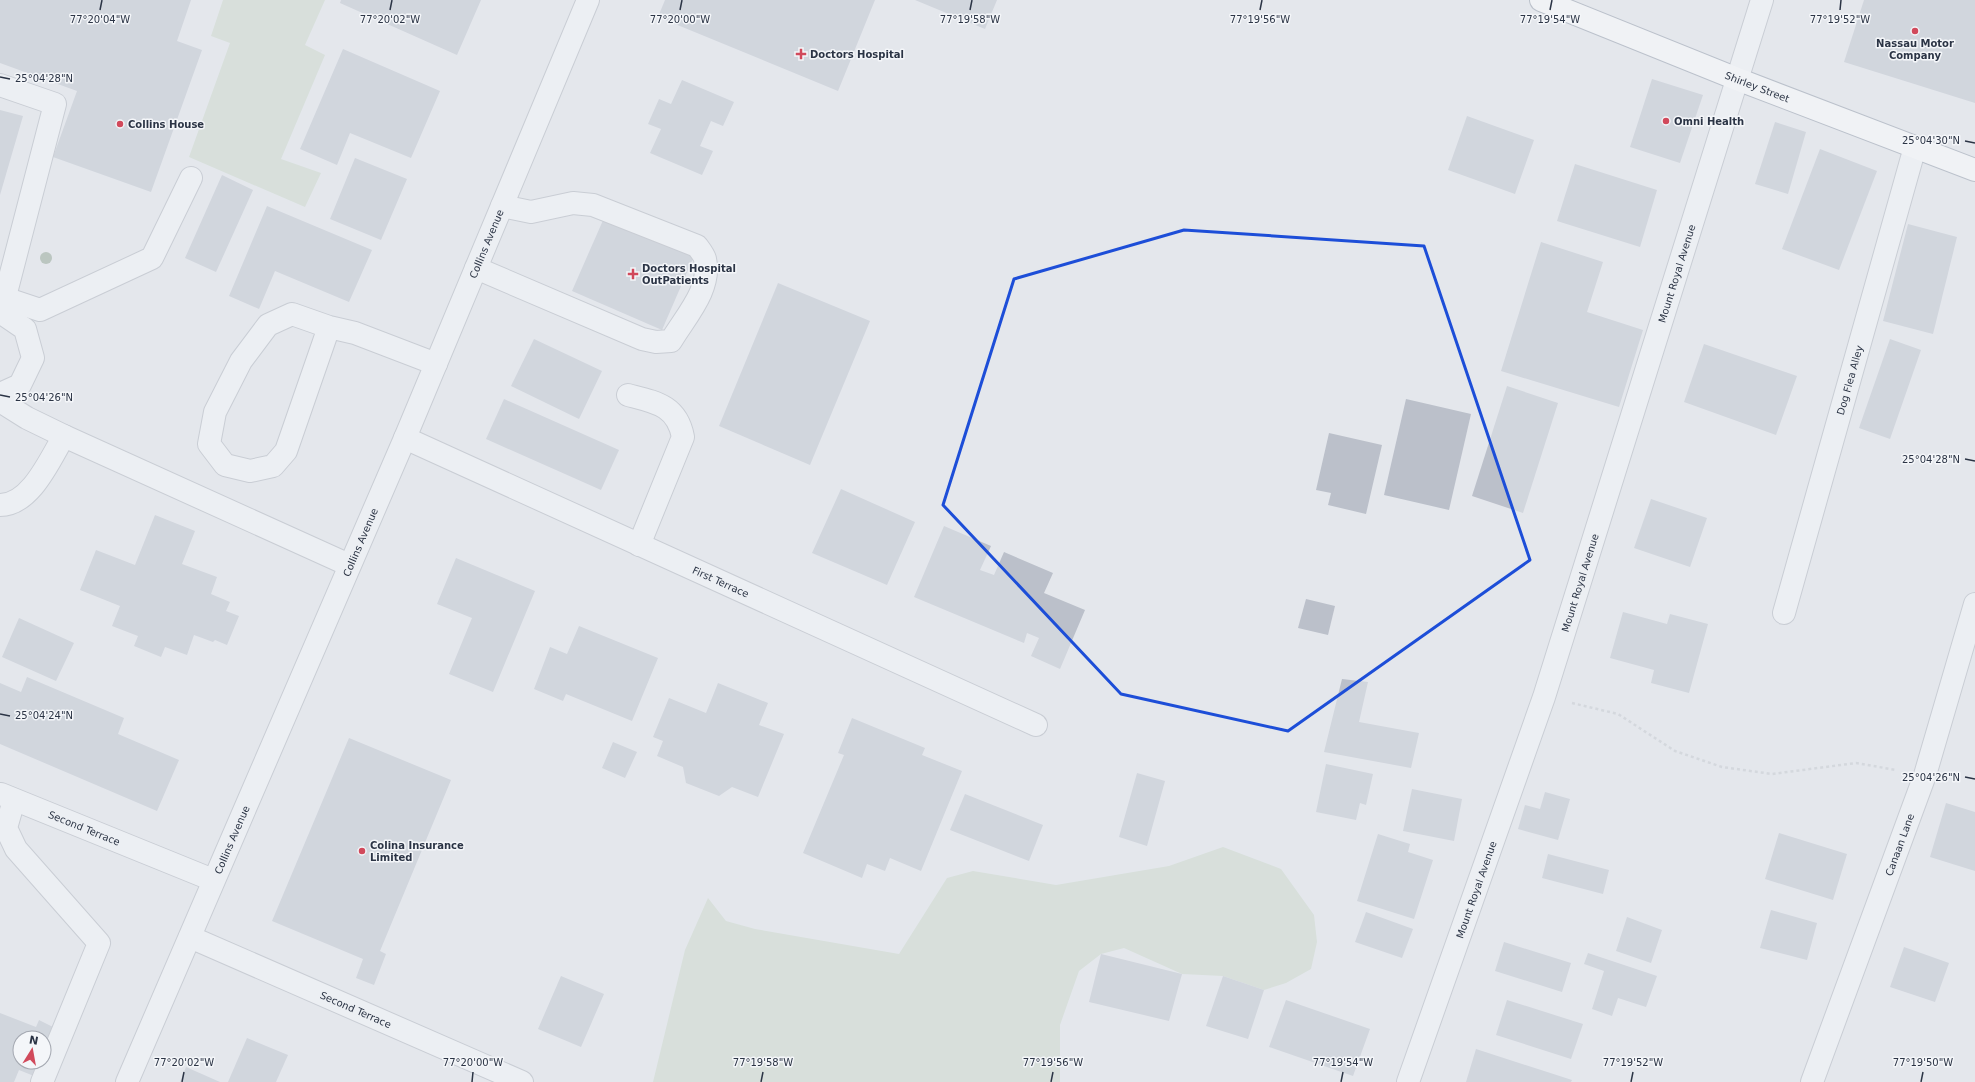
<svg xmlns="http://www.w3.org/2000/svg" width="1975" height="1082" font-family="'DejaVu Sans',sans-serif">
  <rect width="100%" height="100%" fill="#e4e7ec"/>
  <g fill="#c9d6c5">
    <path d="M 223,0 L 325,0 L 305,45 L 325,55 L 281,159 L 321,173 L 305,207 L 189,157 L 230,43 L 211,36 Z"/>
    <path d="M 1223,847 L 1281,869 L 1314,915 L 1317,942 L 1311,969 L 1286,983 L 1264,990 L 1223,976 L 1182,974 L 1124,948 L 1101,954 L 1079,971 L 1060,1025 L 1060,1082 L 653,1082 L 685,950 L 708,898 L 726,921 L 755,929 L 899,954 L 947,878 L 973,871 L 1056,885 L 1169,866 Z"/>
  </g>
  <g fill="#bbc0ca">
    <path d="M 0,0 L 191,0 L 177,41 L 202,50 L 151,192 L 53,157 L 77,91 L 0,63 Z"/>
    <path d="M 341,0 L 481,0 L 457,55 L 340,3 Z"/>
    <path d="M 665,0 L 875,0 L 838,91 L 658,17 Z"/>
    <path d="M 915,0 L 997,0 L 985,29 Z"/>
    <path d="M 1864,0 L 1975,0 L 1975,103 L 1844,62 Z"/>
    <path d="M 343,49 L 440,91 L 411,158 L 350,133 L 337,165 L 300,149 Z"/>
    <path d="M 1652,79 L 1703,95 L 1680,163 L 1630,147 Z"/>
    <path d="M 682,80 L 734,102 L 723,126 L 711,121 L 700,146 L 713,151 L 702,175 L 650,153 L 661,129 L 648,124 L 659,99 L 671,104 Z"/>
    <path d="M 0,110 L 23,116 L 0,195 Z"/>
    <path d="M 1467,116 L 1534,140 L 1515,194 L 1448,170 Z"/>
    <path d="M 1775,122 L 1806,132 L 1788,194 L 1755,184 Z"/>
    <path d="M 1820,149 L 1877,171 L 1839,270 L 1782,249 Z"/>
    <path d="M 355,158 L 407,179 L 381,240 L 330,219 Z"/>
    <path d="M 1575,164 L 1657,190 L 1640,247 L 1557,221 Z"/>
    <path d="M 222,175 L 253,190 L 216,272 L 185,258 Z"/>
    <path d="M 267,206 L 372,250 L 349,302 L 275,271 L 259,309 L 229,296 Z"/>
    <path d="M 604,218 L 694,256 L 662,330 L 572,291 Z"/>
    <path d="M 1908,224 L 1957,237 L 1933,334 L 1883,321 Z"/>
    <path d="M 1541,242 L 1603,262 L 1587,312 L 1643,330 L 1619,407 L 1501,371 Z"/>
    <path d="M 778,283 L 870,321 L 810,465 L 719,426 Z"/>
    <path d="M 534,339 L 602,371 L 579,419 L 511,386 Z"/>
    <path d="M 1890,339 L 1921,350 L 1890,439 L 1859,428 Z"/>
    <path d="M 1704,344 L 1797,376 L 1776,435 L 1684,402 Z"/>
    <path d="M 1507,386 L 1558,403 L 1523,513 L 1472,496 Z"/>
    <path d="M 504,399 L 619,450 L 601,490 L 486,439 Z"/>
    <path d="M 1406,399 L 1471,414 L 1449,510 L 1384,495 Z"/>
    <path d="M 1329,433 L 1382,445 L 1366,514 L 1328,505 L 1331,493 L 1316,490 Z"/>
    <path d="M 841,489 L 915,522 L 887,585 L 812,553 Z"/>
    <path d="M 1651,499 L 1707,518 L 1690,567 L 1634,548 Z"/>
    <path d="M 155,515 L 195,531 L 182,564 L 217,577 L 211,594 L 230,602 L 226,611 L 239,616 L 227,645 L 215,640 L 213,642 L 194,635 L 187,655 L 165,647 L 161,657 L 134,646 L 138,636 L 112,626 L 120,606 L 80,590 L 96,550 L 135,565 Z"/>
    <path d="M 944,526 L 991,546 L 980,570 L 994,575 L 1004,552 L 1053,573 L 1044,593 L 1085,610 L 1060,669 L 1031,656 L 1039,638 L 1027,633 L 1024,643 L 914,597 Z"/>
    <path d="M 456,558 L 535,591 L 493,692 L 449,674 L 472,618 L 437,604 Z"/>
    <path d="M 1306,599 L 1335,606 L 1328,635 L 1298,628 Z"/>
    <path d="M 1623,612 L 1667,624 L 1670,614 L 1708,624 L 1689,693 L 1651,683 L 1654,670 L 1610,658 Z"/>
    <path d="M 19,618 L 74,643 L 56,681 L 2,657 Z"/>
    <path d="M 579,626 L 658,658 L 632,721 L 566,694 L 563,701 L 534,689 L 550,647 L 567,654 Z"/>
    <path d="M 27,677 L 124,718 L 118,734 L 179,760 L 157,811 L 0,744 L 0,683 L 21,692 Z"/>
    <path d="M 1342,679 L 1368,682 L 1359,722 L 1419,733 L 1411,768 L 1324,752 Z"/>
    <path d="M 718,683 L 768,703 L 759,725 L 784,734 L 758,797 L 732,787 L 719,796 L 686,783 L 683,767 L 657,756 L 663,741 L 653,737 L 669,698 L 706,713 Z"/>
    <path d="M 852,718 L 925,748 L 922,755 L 962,771 L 921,871 L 890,858 L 885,871 L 867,864 L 862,878 L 803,853 L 844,755 L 838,753 Z"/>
    <path d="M 349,738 L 451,780 L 380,951 L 386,954 L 374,985 L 356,978 L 363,959 L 272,921 Z"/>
    <path d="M 613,742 L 637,752 L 625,778 L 602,768 Z"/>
    <path d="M 1326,764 L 1373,774 L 1366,805 L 1360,803 L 1356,820 L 1316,812 Z"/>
    <path d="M 1137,773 L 1165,781 L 1147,846 L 1119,837 Z"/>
    <path d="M 1412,789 L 1462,799 L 1454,841 L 1403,831 Z"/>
    <path d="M 1545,792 L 1570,799 L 1558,840 L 1518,829 L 1525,805 L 1540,809 Z"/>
    <path d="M 965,794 L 1043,825 L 1029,861 L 950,830 Z"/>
    <path d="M 1946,803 L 1975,812 L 1975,871 L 1930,857 Z"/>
    <path d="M 1779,833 L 1847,854 L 1833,900 L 1765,879 Z"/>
    <path d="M 1378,834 L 1410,844 L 1408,852 L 1433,860 L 1414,919 L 1357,901 Z"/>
    <path d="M 1548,854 L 1609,870 L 1603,894 L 1542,878 Z"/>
    <path d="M 1771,910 L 1817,923 L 1807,960 L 1760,948 Z"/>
    <path d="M 1366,912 L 1413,929 L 1402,958 L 1355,942 Z"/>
    <path d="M 1627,917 L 1662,930 L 1651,963 L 1616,951 Z"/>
    <path d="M 1504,942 L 1571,963 L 1562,992 L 1495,971 Z"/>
    <path d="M 1904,947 L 1949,963 L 1935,1002 L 1890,987 Z"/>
    <path d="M 1588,953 L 1657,976 L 1646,1007 L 1618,998 L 1612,1016 L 1592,1009 L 1604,971 L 1584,964 Z"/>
    <path d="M 1101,954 L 1182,974 L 1169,1021 L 1089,1002 Z"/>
    <path d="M 561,976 L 604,994 L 581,1047 L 538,1029 Z"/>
    <path d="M 1223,976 L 1264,990 L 1248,1039 L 1206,1026 Z"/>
    <path d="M 1286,1000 L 1370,1029 L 1353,1076 L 1269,1047 Z"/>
    <path d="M 1507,1000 L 1583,1024 L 1571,1059 L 1496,1035 Z"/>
    <path d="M 0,1013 L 36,1027 L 39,1020 L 53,1027 L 44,1050 L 44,1038 L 20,1038 L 20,1062 L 40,1062 L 34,1076 L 19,1070 L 14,1082 L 0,1082 Z"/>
    <path d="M 247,1038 L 288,1055 L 276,1082 L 228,1082 Z"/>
    <path d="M 1476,1049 L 1572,1080 L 1571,1082 L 1466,1082 Z"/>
    <path d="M 186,1067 L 220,1082 L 180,1082 Z"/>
  </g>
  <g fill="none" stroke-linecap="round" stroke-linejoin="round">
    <g stroke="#a9aeb7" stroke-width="24">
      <g id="minor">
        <path d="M 0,85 L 55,104 L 1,312"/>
        <path d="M 476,268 L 642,339 L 656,342 L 671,341 C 685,317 712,289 705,259 C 704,255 700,250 697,246 L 593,205 L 573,203 L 531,212 L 502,206"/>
        <path d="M 4,298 L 40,310 L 152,258 L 191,178"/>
        <path d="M 0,312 L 25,329 L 33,358 L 20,385 L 0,394"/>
        <path d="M 329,327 L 286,451 L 273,466 L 250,471 L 225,465 L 209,444 L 215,412 L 241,361 L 268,325 L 292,314 L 329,327 L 355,333 L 436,364"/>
        <path d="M 628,395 C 655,402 677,405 683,437 L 639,545"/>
        <path d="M 0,401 L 27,418 L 64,436 L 349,565"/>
        <path id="s1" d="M 405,438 L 1036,725"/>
        <path d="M 0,505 C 31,505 50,459 64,436"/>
        <path id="s2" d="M 1784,613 L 1915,147"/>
        <path id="s3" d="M 1,794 L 213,880"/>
        <path d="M 14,800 L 6,828 L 16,849 L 99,943 L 42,1082"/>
        <path id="s4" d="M 190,937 L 522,1082"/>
        <path id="s5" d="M 127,1082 L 405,438 L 588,0"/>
        <path id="s6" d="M 1408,1082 L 1544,697 L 1762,0"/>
        <path id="s7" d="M 1812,1082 L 1925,775 L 1975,604"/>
      </g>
    </g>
    <g stroke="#8b94a3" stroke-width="24">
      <g id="highway">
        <path id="s8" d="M 1541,0 L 1737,79 L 1975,170"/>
      </g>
    </g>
    <path stroke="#c2c5cb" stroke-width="2.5" stroke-dasharray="3 3" stroke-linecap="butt" d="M 1572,703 L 1618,714 L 1675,751 L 1722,767 L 1772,774 L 1856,763 L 1896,770"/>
    <use href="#minor" stroke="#f7f8fa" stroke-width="22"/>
    <use href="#highway" stroke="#fff" stroke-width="22"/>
  </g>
  <circle fill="#899d89" cx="46" cy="258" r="6"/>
  <path d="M0 0H1975V1082H0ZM 1184,230 L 1424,246 L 1530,560 L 1288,731 L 1121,694 L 943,505 L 1014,279 Z" fill="#e4e7ec" fill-opacity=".55" fill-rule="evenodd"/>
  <path fill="none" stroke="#1d4ed8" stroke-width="3" stroke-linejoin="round" d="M 1184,230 L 1424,246 L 1530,560 L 1288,731 L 1121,694 L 943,505 L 1014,279 Z"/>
  <path fill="none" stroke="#2b3445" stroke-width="1.5" d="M 100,10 L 102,0M 390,10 L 392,0M 680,10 L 682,0M 970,10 L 972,0M 1260,10 L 1262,0M 1550,10 L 1552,0M 1840,10 L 1841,0M 0,77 L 10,79M 1965,141 L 1975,143M 0,395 L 10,397M 1965,459 L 1975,461M 0,714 L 10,716M 1965,777 L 1975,779M 182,1082 L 184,1072M 472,1082 L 473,1072M 761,1082 L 763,1072M 1051,1082 L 1053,1072M 1341,1082 L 1343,1072M 1631,1082 L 1633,1072M 1921,1082 L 1923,1072"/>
  <g fill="#d1495b" stroke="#f4f6f9" stroke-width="1.5">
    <circle cx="1915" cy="31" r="4"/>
    <path d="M799 48h4v4h4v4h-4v4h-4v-4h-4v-4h4z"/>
    <circle cx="1666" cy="121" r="4"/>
    <circle cx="120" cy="124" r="4"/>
    <path d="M631 268h4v4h4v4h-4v4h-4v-4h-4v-4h4z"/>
    <circle cx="362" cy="851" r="4"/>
  </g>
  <g text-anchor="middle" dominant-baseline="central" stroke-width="3" stroke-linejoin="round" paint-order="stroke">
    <g font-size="10" font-weight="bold" fill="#2b3445" stroke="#f4f6f9" text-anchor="start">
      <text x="1915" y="43" text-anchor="middle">Nassau Motor<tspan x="1915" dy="12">Company</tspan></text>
      <text x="810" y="54">Doctors Hospital</text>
      <text x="1674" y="121">Omni Health</text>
      <text x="128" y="124">Collins House</text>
      <text x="642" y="268">Doctors Hospital<tspan x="642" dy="12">OutPatients</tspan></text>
      <text x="370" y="845">Colina Insurance<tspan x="370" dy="12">Limited</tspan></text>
    </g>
    <g font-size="10" fill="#2b3445" stroke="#f4f6f9">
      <text stroke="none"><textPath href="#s8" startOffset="233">Shirley Street</textPath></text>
      <text stroke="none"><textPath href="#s5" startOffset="912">Collins Avenue</textPath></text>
      <text stroke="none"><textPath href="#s6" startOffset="852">Mount Royal Avenue</textPath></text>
      <text stroke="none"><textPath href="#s2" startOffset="242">Dog Flea Alley</textPath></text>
      <text stroke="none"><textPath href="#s5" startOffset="588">Collins Avenue</textPath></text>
      <text stroke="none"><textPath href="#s1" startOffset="347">First Terrace</textPath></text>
      <text stroke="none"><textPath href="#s6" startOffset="528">Mount Royal Avenue</textPath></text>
      <text stroke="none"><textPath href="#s3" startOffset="90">Second Terrace</textPath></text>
      <text stroke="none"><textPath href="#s5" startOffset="264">Collins Avenue</textPath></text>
      <text stroke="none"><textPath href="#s7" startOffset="253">Canaan Lane</textPath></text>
      <text stroke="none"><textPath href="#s6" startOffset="204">Mount Royal Avenue</textPath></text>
      <text stroke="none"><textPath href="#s4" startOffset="181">Second Terrace</textPath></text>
    </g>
  </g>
  <g font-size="10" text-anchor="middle" fill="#2b3445" stroke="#f4f6f9" stroke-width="3" stroke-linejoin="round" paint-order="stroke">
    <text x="100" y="23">77°20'04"W</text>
    <text x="390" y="23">77°20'02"W</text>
    <text x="680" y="23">77°20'00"W</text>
    <text x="970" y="23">77°19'58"W</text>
    <text x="1260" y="23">77°19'56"W</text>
    <text x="1550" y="23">77°19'54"W</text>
    <text x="1840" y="23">77°19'52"W</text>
    <text x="44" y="82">25°04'28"N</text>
    <text x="1931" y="144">25°04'30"N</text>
    <text x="44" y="401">25°04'26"N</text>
    <text x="1931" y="463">25°04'28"N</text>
    <text x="44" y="719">25°04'24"N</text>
    <text x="1931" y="781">25°04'26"N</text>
    <text x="184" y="1066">77°20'02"W</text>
    <text x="473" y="1066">77°20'00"W</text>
    <text x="763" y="1066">77°19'58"W</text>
    <text x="1053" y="1066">77°19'56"W</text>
    <text x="1343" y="1066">77°19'54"W</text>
    <text x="1633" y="1066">77°19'52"W</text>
    <text x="1923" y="1066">77°19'50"W</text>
  </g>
  <g transform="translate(32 1050) rotate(11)"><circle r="19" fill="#f4f6f9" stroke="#a4a8b1"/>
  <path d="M0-3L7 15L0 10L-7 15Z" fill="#d1495b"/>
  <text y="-6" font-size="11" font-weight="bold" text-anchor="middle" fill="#2b3445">N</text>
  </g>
</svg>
